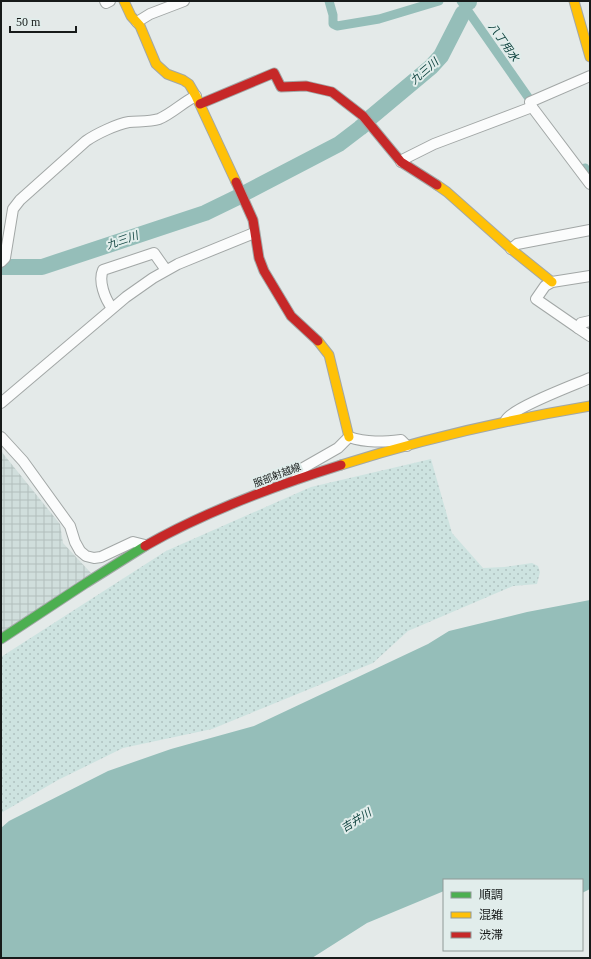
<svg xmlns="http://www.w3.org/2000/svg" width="591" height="959" font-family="'Times New Roman','Noto Sans JP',serif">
  <defs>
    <pattern id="industrial-grid" width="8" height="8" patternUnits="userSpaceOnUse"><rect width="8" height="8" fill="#d0dedc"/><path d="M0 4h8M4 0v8" fill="none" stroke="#b2bebc"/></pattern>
    <pattern id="grass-dots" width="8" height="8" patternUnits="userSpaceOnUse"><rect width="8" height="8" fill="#cde3e0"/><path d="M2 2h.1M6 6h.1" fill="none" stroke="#afc2c0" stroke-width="1.8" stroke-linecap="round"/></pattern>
  </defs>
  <rect width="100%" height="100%" fill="#e4eae9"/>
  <path fill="url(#industrial-grid)" d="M 1,451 L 60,524 L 63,543 L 91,573 L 1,634 Z"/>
  <path fill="url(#grass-dots)" d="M 431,459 L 452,533 L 483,568 L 504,567 L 532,563 L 538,566 L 540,572 L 537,584 L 513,586 L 408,631 L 373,663 L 212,729 L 123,748 L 58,780 L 1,813 L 1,657 L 166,551 L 311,487 Z"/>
  <path fill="#95beb9" d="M 590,600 L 590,889 L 582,893 L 582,880 L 444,880 L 444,891 L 367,923 L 312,958 L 1,958 L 1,828 L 9,821 L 108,771 L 171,749 L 254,726 L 428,644 L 449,631 L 527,612 Z"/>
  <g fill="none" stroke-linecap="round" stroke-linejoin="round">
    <g stroke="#95beb9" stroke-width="9">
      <path d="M 329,1 L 333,15 L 333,24 L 337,26 L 379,19 L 439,1"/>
      <path d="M 461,1 L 528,97"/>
      <path d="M 585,168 L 590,175"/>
    </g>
    <g stroke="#95beb9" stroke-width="16">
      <path d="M 469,2 L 469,1"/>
      <path d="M 370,118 L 431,67 L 441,56 L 463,13"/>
      <path d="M 245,193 L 339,144 L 360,128 L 366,123"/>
      <path d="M 1,267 L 42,267 L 205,213 L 240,196"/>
    </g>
    <g stroke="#a2a7a6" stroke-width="12">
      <g id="street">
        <path d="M 105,1 L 106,3 L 110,1"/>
        <path d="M 137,22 L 150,14 L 184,1"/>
        <path d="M 590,76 L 530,102 L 532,107 L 590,184"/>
        <path d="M 401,162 L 404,159 L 434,144 L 532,107"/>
        <path d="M 511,249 L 517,244 L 590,230"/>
        <path d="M 1,262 L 5,258 L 13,209 L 20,200 L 86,141 C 96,134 117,124 129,122 C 139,121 149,122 159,119 C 173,113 183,102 196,96"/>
        <path d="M 112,308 C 105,299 98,281 103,270 L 154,253 L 166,270"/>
        <path d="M 590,321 L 581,323 L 578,328 L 590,336"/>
        <path d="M 578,328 L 536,299 L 545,286 L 552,282 L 590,276"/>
        <path d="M 1,403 L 126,297 L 153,278 L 178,264 L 254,233"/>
        <path d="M 506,420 C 512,408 574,385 590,378"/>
        <path d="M 1,437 L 23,461 L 70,526 L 75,542 L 80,551 L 86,556 L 94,558 L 101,557 L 133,542 L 145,545"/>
        <path d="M 296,479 L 303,468 L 338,448 L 349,437 C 367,443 383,442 401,440 L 407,446"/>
      </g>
    </g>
    <g stroke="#a2a7a6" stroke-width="11">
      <path id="fast" d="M 1,639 L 86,583 L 145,546"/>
    </g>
    <g stroke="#a2a7a6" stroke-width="11">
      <g id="slow">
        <path d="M 124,1 L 131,16 L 140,26 L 156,64 L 167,74 L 183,80 L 189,84 L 196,96 L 236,182"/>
        <path d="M 574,1 L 590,57"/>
        <path d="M 437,185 L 447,192 L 511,249 L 552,282"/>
        <path d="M 318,341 L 329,355 L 349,437"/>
        <path d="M 341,465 C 423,439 506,420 590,406"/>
      </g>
    </g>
    <g stroke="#a2a7a6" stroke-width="11">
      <g id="jam">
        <path d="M 200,104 L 274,73 L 281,87 L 306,86 L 332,92 L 363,116 L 401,162 L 437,185"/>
        <path d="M 236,182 L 253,220 L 259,258 L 264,271 L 291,316 L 318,341"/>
        <path d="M 145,546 C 206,511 274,486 341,465"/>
      </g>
    </g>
    <use href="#street" stroke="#fbfcfc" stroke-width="10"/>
    <use href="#fast" stroke="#4caf50" stroke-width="9"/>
    <use href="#slow" stroke="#ffc107" stroke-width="9"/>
    <use href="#jam" stroke="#c62828" stroke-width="9"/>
  </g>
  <g text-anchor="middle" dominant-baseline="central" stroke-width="4" stroke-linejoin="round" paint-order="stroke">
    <g font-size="10" fill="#171b1a" stroke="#e1edeb">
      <text transform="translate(277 475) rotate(-21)">服部射越線</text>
    </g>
    <g font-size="11" font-style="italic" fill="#0e423e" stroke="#e1edeb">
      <text transform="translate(504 42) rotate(55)">八丁用水</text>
      <text transform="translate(424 71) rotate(-41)">九三川</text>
      <text transform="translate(122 240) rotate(-19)">九三川</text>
      <text transform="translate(356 820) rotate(-32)">吉井川</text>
    </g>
  </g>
  <rect width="591" height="959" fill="none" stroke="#171b1a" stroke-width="4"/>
  <rect x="443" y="879" width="140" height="72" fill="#e1edeb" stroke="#909997"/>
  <rect x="451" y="892" width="20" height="6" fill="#4caf50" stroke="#909997"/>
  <text x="479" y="899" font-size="12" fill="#171b1a">順調</text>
  <rect x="451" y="912" width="20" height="6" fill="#ffc107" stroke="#909997"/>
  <text x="479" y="919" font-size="12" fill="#171b1a">混雑</text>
  <rect x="451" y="932" width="20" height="6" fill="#c62828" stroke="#909997"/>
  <text x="479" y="939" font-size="12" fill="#171b1a">渋滞</text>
  <path d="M10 26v6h66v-6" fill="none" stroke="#171b1a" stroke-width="2"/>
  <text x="16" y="26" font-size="12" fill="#171b1a" stroke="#e1edeb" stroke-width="3" paint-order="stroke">50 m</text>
</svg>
